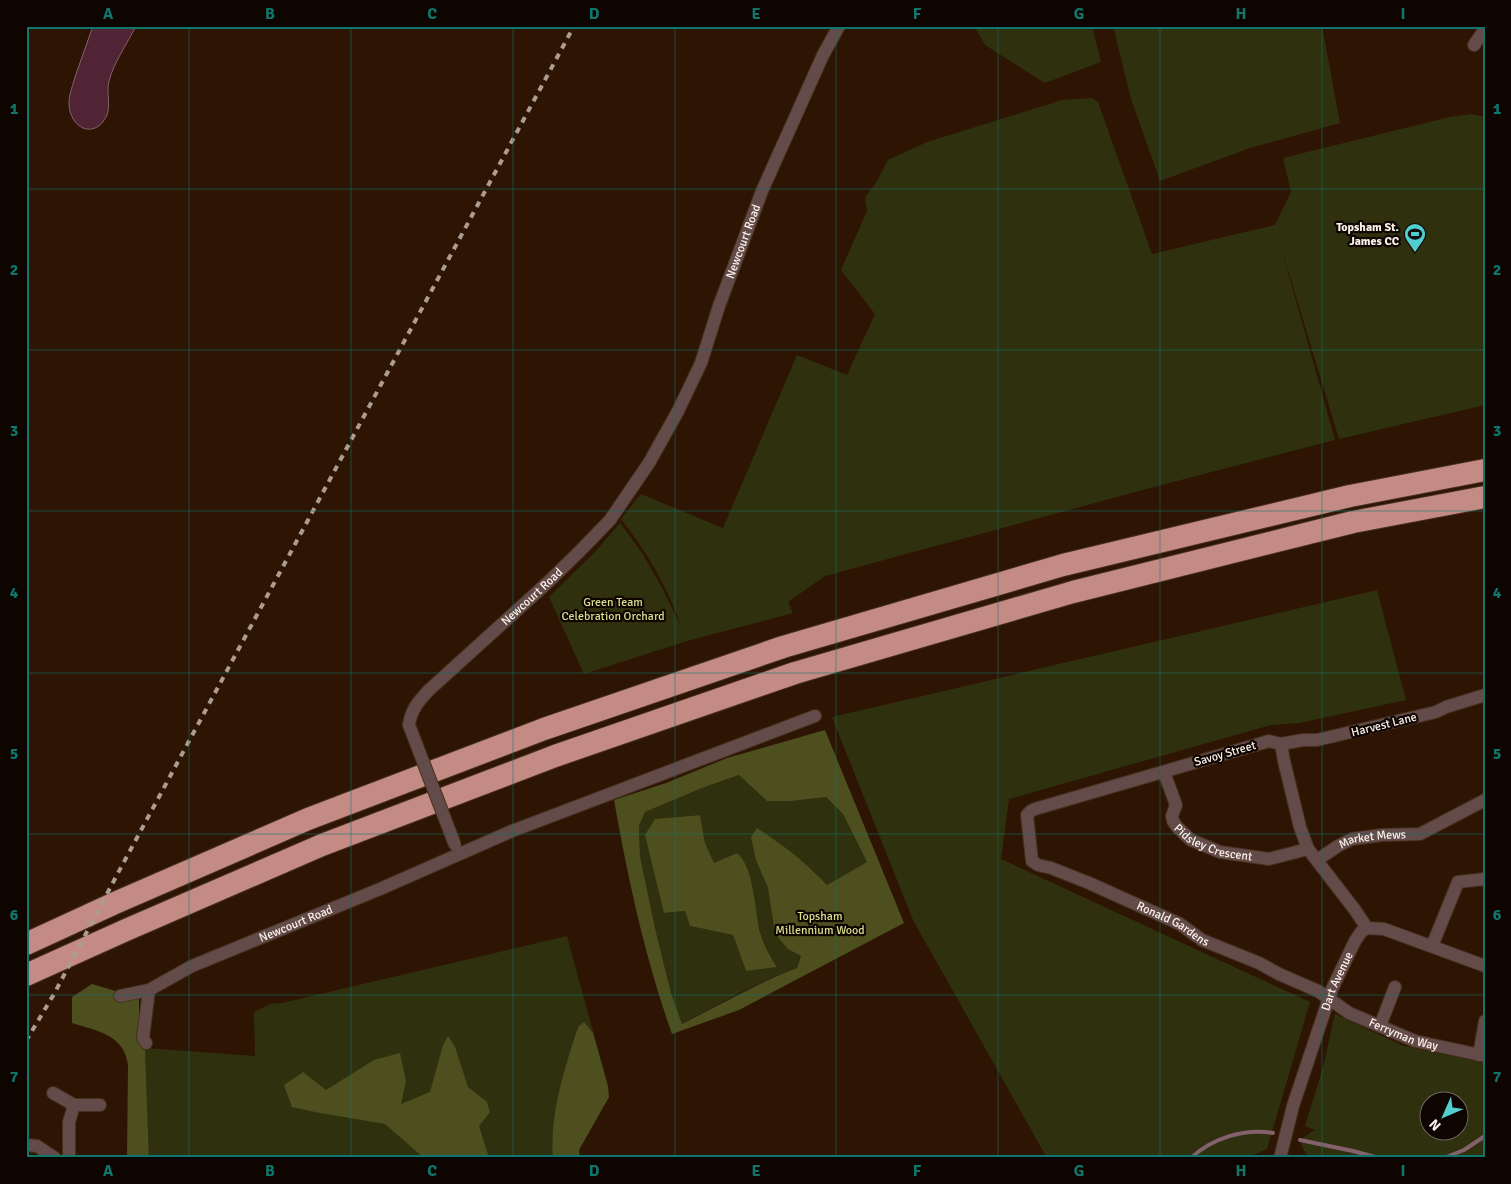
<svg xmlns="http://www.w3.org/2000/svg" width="1511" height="1184" font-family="Signika,sans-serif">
  <rect width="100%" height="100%" fill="#2e1503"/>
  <g fill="#2f310e" fill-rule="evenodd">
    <path d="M 974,26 L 1092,26 L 1101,62 L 1045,83 L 985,45 Z"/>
    <path d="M 1113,26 L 1322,26 L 1340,123 L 1250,148 L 1160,181 L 1131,99 Z"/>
    <path d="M 1092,98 L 1098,102 L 1152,254 L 1275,225 L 1291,192 L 1283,158 L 1450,117 L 1471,114 L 1485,117 L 1485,405 L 1339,439 L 1279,240 L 1335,440 L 1150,488 L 825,576 L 788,602 L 793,613 L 687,641 L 584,674 L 549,597 L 594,553 L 620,523 L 642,553 L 662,588 L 681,626 C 668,588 646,550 621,519 L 641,494 L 723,528 L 797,355 L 847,375 L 875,314 L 841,270 L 867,211 L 865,197 L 876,183 L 888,160 L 927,142 L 1062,100 Z"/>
    <path d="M 1377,590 L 1406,700 L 1299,723 L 1271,725 L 1009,799 L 1001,859 L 1310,1002 L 1267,1149 L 1246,1158 L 1047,1158 L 913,920 L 832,717 Z"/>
    <path d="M 739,775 L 767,801 L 792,801 L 826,797 L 843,814 L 867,862 L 827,885 L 813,870 L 756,860 C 760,869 766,879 768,889 C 776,922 766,937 801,956 L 797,968 C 757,982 719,1004 682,1024 L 671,993 L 655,928 L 640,856 L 639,826 L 645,812 L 702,788 ZM 700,815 L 705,843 L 714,864 L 737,853 C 753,866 755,912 760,931 C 763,943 771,956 777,967 L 746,971 L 733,935 L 690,926 L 685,911 L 664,913 L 655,819 Z"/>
    <path d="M 567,936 L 605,1075 L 573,1144 L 577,1158 L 149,1158 L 145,1048 L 255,1056 L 254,1012 L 270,1004 L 282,1003 Z"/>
    <path d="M 1335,1013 L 1343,1018 L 1404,1046 L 1485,1063 L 1485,1158 L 1308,1158 L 1301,1144 L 1304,1137 L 1315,1130 L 1305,1126 L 1324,1064 ZM 1428,1102 L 1458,1102 L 1458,1132 L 1428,1132 Z"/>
  </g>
  <g fill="#4d4f1e" fill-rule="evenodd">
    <path d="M 825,730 L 904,923 L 739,1010 L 672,1034 C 645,958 628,879 614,800 L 666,783 L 727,758 ZM 739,775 L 767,801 L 792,801 L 826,797 L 843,814 L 867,862 L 827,885 C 804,861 784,846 757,828 L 751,837 L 756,860 L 768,888 L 775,934 L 788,949 L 801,956 L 797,968 C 757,983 720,1005 682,1024 L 671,993 L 655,928 L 640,856 L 639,826 L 645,812 L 702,788 Z"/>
    <path d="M 700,815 L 705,843 L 714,863 L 737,853 C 754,866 755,912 760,932 C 763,944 771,957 777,967 L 746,971 L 733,935 L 690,926 L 685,911 L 664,913 L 645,835 L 655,819 Z"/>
    <path d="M 92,984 L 139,998 L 139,1029 L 145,1048 L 149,1158 L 127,1158 L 128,1065 C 124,1034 97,1031 72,1023 L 72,997 Z"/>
    <path d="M 584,1022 L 593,1033 L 608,1086 L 609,1097 L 579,1150 L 580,1158 L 553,1158 C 550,1114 563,1074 576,1033 L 579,1026 Z"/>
    <path d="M 448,1036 L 455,1047 L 468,1087 L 487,1102 L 490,1112 L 479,1126 L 489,1158 L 424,1158 L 385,1124 L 320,1113 L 292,1107 L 284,1085 L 303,1072 L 326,1090 L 374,1060 L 400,1053 L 406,1081 L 401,1104 L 430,1092 L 443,1045 Z"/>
  </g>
  <path fill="#502335" stroke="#84616c" d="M 93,26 L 136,26 C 127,44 114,62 109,81 C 106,92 111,104 107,115 C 95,141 69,128 69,103 C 69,94 73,85 75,77 C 81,60 87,43 93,26 Z"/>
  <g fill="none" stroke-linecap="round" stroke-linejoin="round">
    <g stroke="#84616c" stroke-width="4">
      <path d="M 1300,1140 L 1353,1151 L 1379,1158"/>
      <path d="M 1191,1158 C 1212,1138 1245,1128 1273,1133"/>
      <path d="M 1444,1158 L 1464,1150 L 1485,1136"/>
    </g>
    <g stroke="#47301f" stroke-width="14">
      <g id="minor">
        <path d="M 1474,45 L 1483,32 L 1483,26"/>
        <path id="s1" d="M 1485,695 L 1446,707 L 1436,712 L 1317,740 L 1303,740 L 1281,744 L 1269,741 L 1035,809 L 1031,811 L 1027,815 L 1032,861 L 1038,865 L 1051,868 L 1089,883 L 1180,924 L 1202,940 L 1259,963 L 1279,974 L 1318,991 L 1349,1013 L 1415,1041 L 1485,1056"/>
        <path id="s2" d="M 409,725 C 411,710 418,702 428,691 L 546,584 L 579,552 L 610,520 L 649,463 L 678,411 L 701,363 L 719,306 L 762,191 L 823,55 L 839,26"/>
        <path d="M 1281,744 L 1284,761 L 1300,827 L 1308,849 L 1355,910 L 1367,928"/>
        <path id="s3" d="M 1164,772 L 1176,805 L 1172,816 L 1173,821 L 1178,828 L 1191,840 L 1220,852 L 1269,859 L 1308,849"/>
        <path id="s4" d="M 1317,860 L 1338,846 L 1352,839 L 1382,835 L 1420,834 L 1485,800"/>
        <path d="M 1432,946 L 1458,882 L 1485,879"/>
        <path id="s5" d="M 120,996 L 149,990 L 192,966 L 380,889 L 512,831 L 815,716"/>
        <path d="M 1380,1026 L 1395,987"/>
        <path d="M 146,1043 L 143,1038 L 149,990"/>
        <path d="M 1479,1055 L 1485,1021"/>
        <path d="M 53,1093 L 74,1105 L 100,1105"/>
        <path d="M 26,1145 L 37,1146 L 55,1158"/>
        <path d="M 69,1158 L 69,1122 L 74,1105"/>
        <path id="s6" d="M 1280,1158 L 1293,1106 L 1332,989 L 1355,941 L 1361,932 L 1367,928 L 1384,929 L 1485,966"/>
      </g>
    </g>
    <g stroke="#47301f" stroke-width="24">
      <g id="motorway">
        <path d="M 26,944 L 115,903 L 308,819 L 544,729 L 783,647 L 1063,565 L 1350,496 L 1485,470"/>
        <path d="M 26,975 L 126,930 L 322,845 L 555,756 L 795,673 L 1073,592 L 1353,522 L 1485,497"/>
      </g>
    </g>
    <use href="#minor" stroke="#624b48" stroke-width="12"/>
    <use href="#motorway" stroke="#c48b85" stroke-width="22"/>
    <path stroke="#ac9c91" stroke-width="4" stroke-dasharray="6 6" stroke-linecap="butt" d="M 26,1041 L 54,994 L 118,873 L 574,26"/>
    <g stroke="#47301f" stroke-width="14" stroke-linecap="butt">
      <path id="minor-bridge" d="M 409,725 L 455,845"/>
    </g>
    <use href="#minor-bridge" stroke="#624b48" stroke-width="12"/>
  </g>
  <path fill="none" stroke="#0f766e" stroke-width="1" stroke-opacity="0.55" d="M 189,26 L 189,1158M 351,26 L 351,1158M 513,26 L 513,1158M 675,26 L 675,1158M 836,26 L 836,1158M 998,26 L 998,1158M 1160,26 L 1160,1158M 1322,26 L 1322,1158M 26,189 L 1485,189M 26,350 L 1485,350M 26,511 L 1485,511M 26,673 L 1485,673M 26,834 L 1485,834M 26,995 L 1485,995"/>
  <defs>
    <g id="stadium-pin" transform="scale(1.125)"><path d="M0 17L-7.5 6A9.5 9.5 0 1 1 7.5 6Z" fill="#52cdd0" stroke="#0e0501"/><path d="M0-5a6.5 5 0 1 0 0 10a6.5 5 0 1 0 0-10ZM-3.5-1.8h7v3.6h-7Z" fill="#111"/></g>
  </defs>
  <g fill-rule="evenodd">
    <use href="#stadium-pin" x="1415" y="234"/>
  </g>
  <g text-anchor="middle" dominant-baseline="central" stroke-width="4.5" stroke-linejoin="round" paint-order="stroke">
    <g font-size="12" font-weight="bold" fill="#fdf2eb" stroke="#0e0501" text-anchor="end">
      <text x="1399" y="227">Topsham St.<tspan x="1399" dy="14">James CC</tspan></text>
    </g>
    <g font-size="12" fill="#fdf2eb" stroke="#0e0501">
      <text stroke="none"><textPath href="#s2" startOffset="600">Newcourt Road</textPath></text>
      <text stroke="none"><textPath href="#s2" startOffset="180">Newcourt Road</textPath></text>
      <text transform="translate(1384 725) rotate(-14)">Harvest Lane</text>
      <text transform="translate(1225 754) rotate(-16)">Savoy Street</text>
      <text stroke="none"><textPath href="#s3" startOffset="100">Pidsley Crescent</textPath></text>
      <text stroke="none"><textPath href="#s4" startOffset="61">Market Mews</textPath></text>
      <text stroke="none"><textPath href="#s1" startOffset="678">Ronald Gardens</textPath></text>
      <text stroke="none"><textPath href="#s5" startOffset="191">Newcourt Road</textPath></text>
      <text stroke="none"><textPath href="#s6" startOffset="186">Dart Avenue</textPath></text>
      <text stroke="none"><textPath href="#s1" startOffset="935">Ferryman Way</textPath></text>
    </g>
    <g font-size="12" fill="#d9df90" stroke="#0e0501">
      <text x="613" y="602">Green Team<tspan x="613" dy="14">Celebration Orchard</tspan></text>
      <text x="820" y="916">Topsham<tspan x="820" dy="14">Millennium Wood</tspan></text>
    </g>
  </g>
  <rect width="1511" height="1184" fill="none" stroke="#0e0501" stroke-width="55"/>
  <g transform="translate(1444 1116) rotate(225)"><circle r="24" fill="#0e0501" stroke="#6e645f"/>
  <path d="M0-4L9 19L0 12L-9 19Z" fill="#52cdd0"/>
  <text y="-8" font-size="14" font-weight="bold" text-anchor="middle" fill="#fdf2eb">N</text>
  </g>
  <rect x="28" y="28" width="1456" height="1128" fill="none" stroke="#0f766e" stroke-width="2"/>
  <g font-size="16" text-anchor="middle" font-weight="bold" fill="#0f766e">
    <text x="108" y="19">A</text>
    <text x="270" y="19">B</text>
    <text x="432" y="19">C</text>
    <text x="594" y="19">D</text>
    <text x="756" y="19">E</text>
    <text x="917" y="19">F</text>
    <text x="1079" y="19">G</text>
    <text x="1241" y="19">H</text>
    <text x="1403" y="19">I</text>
    <text x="14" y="114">1</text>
    <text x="1497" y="114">1</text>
    <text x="14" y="275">2</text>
    <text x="1497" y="275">2</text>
    <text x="14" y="436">3</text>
    <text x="1497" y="436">3</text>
    <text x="14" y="598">4</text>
    <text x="1497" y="598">4</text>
    <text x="14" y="759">5</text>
    <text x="1497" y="759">5</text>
    <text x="14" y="920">6</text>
    <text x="1497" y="920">6</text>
    <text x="14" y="1082">7</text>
    <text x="1497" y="1082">7</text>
    <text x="108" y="1176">A</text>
    <text x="270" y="1176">B</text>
    <text x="432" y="1176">C</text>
    <text x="594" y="1176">D</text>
    <text x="756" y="1176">E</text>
    <text x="917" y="1176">F</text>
    <text x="1079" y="1176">G</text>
    <text x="1241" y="1176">H</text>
    <text x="1403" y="1176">I</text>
  </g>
</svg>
